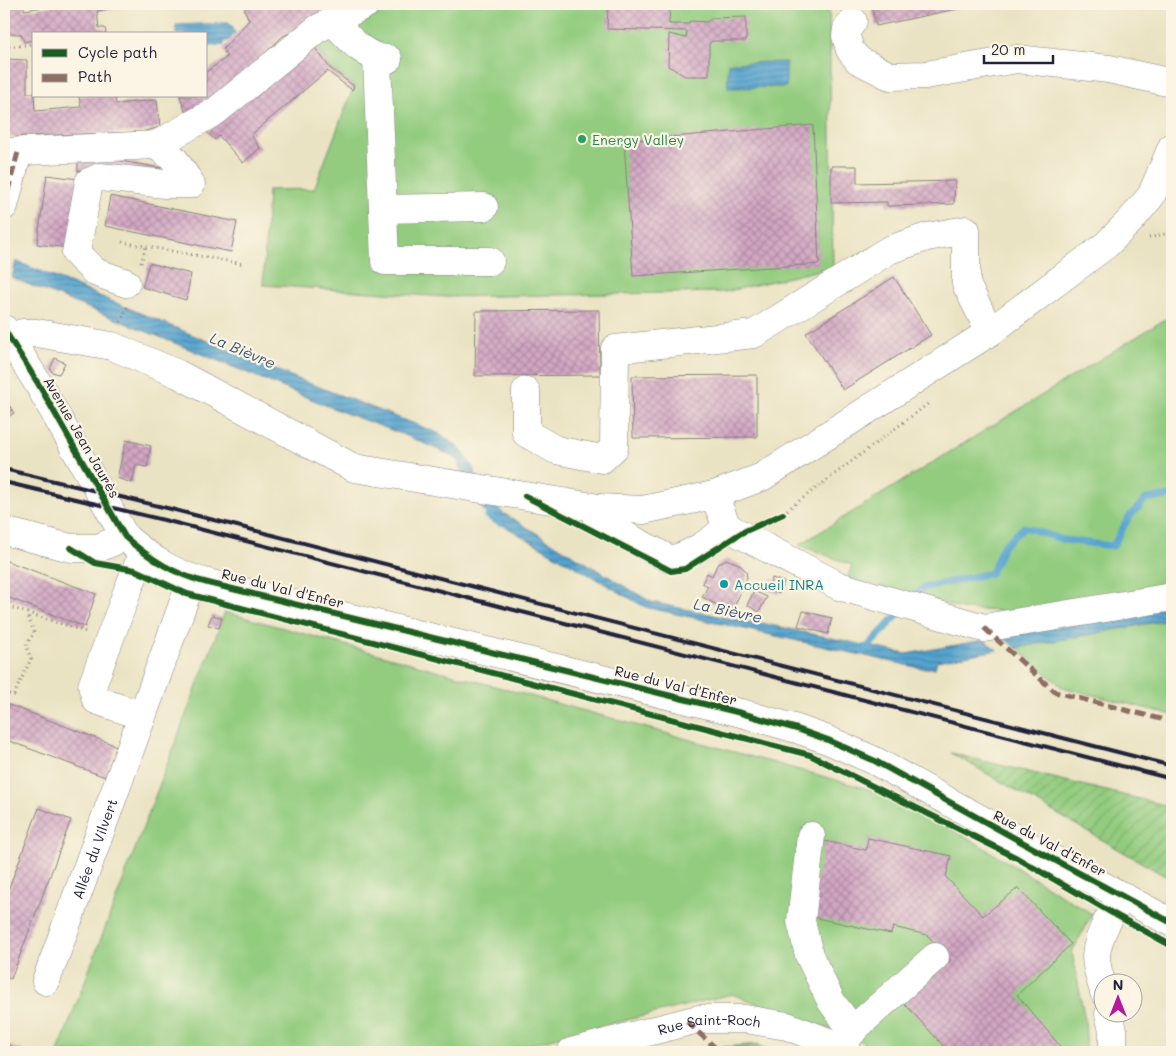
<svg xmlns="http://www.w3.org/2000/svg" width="1176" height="1056" font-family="Mali,sans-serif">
  <defs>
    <pattern id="forest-crowns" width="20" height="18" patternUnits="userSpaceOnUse" patternTransform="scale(1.25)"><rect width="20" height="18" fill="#76b06e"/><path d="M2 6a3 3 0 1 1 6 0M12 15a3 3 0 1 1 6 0" fill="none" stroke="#608f5c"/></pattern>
    <pattern id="garden-furrows" width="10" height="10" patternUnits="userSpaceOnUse" patternTransform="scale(1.25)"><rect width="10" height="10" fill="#93cc7f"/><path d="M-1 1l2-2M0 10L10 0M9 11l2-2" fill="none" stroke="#7eaf6f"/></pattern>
    <pattern id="water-rules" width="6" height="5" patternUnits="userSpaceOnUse" patternTransform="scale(1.25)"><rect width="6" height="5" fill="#54a3ce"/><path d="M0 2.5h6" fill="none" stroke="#4584a8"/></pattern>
    <pattern id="building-cross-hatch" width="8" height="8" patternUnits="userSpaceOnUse" patternTransform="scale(1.25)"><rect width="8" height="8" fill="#d2a6c3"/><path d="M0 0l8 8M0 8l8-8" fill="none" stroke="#aa87a0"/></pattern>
  </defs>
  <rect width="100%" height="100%" fill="#fcf5e5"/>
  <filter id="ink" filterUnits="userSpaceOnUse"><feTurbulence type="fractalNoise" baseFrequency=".02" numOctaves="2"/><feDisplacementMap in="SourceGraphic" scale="10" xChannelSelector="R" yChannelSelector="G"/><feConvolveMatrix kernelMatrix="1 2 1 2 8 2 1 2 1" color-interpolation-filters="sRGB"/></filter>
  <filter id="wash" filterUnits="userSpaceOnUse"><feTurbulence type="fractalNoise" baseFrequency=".0096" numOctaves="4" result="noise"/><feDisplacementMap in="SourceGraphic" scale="20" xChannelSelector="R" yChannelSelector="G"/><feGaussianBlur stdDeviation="1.12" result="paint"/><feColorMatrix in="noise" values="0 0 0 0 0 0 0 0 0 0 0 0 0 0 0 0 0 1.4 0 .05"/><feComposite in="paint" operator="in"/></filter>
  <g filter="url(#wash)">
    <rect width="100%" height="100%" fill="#eae3c3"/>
    <g fill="#93cc7f" stroke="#5a775d">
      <path d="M 416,4 L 829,4 L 833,267 L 725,292 L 445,297 L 263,285 L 268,190 L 314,189 L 354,86 L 330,68 L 314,44 L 375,14 Z"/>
      <path d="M 1172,315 L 1172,587 L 1016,612 L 962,609 L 848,577 L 852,565 L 799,545 Z"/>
      <path d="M 225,612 L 905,799 L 1092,914 L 1072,952 L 1085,1020 L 1087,1052 L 874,1052 L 862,1042 L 732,994 L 498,1052 L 58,1052 Z"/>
      <path d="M 1172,619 L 1172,715 L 1062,687 L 1016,648 Z"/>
    </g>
    <path fill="url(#forest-crowns)" stroke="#4c6954" d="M 758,1044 L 770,1052 L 671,1052 Z"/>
    <path fill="url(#garden-furrows)" stroke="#5a775d" d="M 951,753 L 1172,807 L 1172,880 Z"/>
    <g fill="url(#water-rules)" stroke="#3b6284">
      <path d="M 228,23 L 232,26 L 235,33 L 228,41 L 224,41 L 224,45 L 206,46 L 206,34 L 176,34 L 176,25 Z"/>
      <path d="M 786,62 L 786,87 L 728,88 L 728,63 Z"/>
      <path d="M 16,261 L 293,377 L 438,433 C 462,448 469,457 480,483 L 469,482 L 459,467 L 458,460 C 414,435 364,422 318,402 C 216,360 115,318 12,278 Z"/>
      <path d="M 475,495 L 491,503 L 503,513 L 651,602 L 752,623 L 752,621 L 906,654 L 984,640 L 997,650 L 937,661 L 935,668 L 920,668 L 645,607 L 494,520 L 482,509 Z"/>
      <path d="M 1172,606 L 1172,619 L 1016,648 L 1003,637 Z"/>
    </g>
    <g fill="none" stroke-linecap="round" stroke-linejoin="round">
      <g stroke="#54a3ce" stroke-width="7">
        <path d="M 488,516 L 500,523"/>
        <path d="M 911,600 L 923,588 L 991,573 L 1003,546 L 1024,527 L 1064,540 L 1113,546 L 1129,517 L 1146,499 L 1172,496"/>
        <path d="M 863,652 L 902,610"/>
      </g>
    </g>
    <g id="blocks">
      <g fill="url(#building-cross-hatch)">
        <path d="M 50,4 L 129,4 L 129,6 L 97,11 L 99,28 L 105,28 L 106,34 L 34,34 L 34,40 L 24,42 L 21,34 L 4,34 L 4,5 L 24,5 L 24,10 L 51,6 Z"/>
        <path d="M 245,4 L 329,4 L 330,12 L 325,16 L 283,36 L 216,100 L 186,114 L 180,96 L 206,96 L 206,72 L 227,57 L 223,49 L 249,20 L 245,11 Z"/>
        <path d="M 608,4 L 670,4 L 669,24 L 689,24 L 690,21 L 707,22 L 712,18 L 746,17 L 746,41 L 712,41 L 709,44 L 709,76 L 685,76 L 668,66 L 669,34 L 686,38 L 687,31 L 607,29 Z"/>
        <path d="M 871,4 L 960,4 L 961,8 L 876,26 Z"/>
        <path d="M 313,45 L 330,68 L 354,86 L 352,90 L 327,71 L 251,135 L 260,148 L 243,163 L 219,136 L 215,140 L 207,132 Z"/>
        <path d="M 5,59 L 27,60 L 27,93 L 34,93 L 35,111 L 81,107 L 79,96 L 115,96 L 116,104 L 157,100 L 160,127 L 141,132 L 23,136 L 4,139 Z"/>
        <path d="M 813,125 L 819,264 L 633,276 L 624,141 Z"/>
        <path d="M 98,157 L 161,168 L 158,178 L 96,171 L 78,171 L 78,160 Z"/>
        <path d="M 831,166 L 857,166 L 857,183 L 955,181 L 954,204 L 887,206 L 887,202 L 831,203 Z"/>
        <path d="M 47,175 L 78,179 L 68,248 L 37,244 Z"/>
        <path d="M 110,196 L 237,222 L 231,252 L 105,226 Z"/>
        <path d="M 149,263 L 191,274 L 186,300 L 142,287 Z"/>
        <path d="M 894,277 L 931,335 L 843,390 L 806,333 Z"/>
        <path d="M 599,310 L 600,375 L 475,376 L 476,311 Z"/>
        <path d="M 55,358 L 65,363 L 59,374 L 52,372 L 50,369 Z"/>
        <path d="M 757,375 L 757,437 L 633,438 L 632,376 Z"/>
        <path d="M 4,397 L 14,413 L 4,420 Z"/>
        <path d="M 126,440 L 151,446 L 147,467 L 136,465 L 132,483 L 117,478 Z"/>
        <path d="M 726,559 L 739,564 L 746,571 L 747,578 L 734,607 L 729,611 L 702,597 L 708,586 L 702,583 L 707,573 L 712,576 L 717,565 Z"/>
        <path d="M 4,560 L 96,594 L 85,627 L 4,596 Z"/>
        <path d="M 772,578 L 784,582 L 779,594 L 768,590 Z"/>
        <path d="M 754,591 L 767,597 L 759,612 L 747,605 Z"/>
        <path d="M 803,611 L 832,618 L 828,634 L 798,626 Z"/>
        <path d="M 212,615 L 222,618 L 219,628 L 208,625 Z"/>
        <path d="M 4,703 L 117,746 L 105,777 L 4,739 Z"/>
        <path d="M 39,808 L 71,820 L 11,979 L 4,977 L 4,901 Z"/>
        <path d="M 868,838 L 951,856 L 946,877 L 983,916 L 1018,888 L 1071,944 L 1017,995 L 1065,1052 L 949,1052 L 904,1003 L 951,960 L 927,935 L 893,927 L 891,934 L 812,917 L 815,886 L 825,841 L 866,850 Z"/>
        <path d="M 4,1044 L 26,1052 L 4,1052 Z"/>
      </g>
    </g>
  </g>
  <g filter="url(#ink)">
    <use href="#blocks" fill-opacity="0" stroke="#86827f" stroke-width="1"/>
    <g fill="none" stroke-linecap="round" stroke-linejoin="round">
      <g stroke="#86827f" stroke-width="29">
        <g id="minor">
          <path d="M 853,21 L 847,29 L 846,36 L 850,50 L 858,60 L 890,76 L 926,75 L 1017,59 L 1109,69 L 1172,83"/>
          <path d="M 334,22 C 349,38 364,58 388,59"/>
          <path d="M 377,59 L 385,261 L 490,261"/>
          <path d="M 4,152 L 156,145 L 216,111 L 317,29 L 366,4"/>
          <path d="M 4,206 L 18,152"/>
          <path d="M 383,209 L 484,207"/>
          <path d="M 126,283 L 95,272 L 76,253 L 89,182 L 100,177 L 165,184 L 191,184 L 174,159 L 156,145"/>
          <path d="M 4,329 L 39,385 L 125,537 C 150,559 175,575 208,583 L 741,713 L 797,729 L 828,740 L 875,761 L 1049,857 L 1172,923"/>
          <path d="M 11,339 L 22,333 L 37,333 L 112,346 L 178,374 L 354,468 L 599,508 L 643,510 L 714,495 L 762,477 L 990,332 L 1106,245 L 1131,220 L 1151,196 L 1172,147"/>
          <path d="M 526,391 L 526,433 L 556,450 L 602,459 L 614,448 L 615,349 L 754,334 L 889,250 L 927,237 L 966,230 L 966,284 L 990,332"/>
          <path d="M 714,495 L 727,527 L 839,586 L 984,628 L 1172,597"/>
          <path d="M 599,508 L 598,521 L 671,560 C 694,553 709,543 727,527"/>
          <path d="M 4,531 L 71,548 L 98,548 L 125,537"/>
          <path d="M 142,716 L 96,700 L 92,686 L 129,587 L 143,553"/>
          <path d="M 811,836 L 801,921 L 809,955 L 831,1001 L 853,1031"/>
          <path id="s1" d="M 46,981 L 192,579"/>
          <path d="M 1104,992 C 1101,981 1096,968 1096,957 C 1097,935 1111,914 1123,896"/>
          <path d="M 1109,1014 L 1113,1030 L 1113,1052"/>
          <path d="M 842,1045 L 856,1027 L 935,957"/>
          <path id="s2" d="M 571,1052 L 698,1019 L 745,1019 L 787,1026 L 826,1041 L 846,1052"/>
        </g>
      </g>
      <g stroke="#86827f" stroke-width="3" stroke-dasharray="1 4" stroke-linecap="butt">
        <path d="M 4,47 L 34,44"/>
        <path d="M 1149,238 L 1172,232"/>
        <path d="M 122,242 L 244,264"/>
        <path d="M 141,263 L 146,246"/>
        <path d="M 121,322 L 127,307"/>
        <path d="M 771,522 L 928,404"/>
        <path d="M 4,623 L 10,607 L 86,632"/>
        <path d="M 4,693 L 14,695 L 31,659 L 26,645 L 34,633 L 27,613"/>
      </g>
      <use href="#minor" stroke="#fff" stroke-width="28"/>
      <g stroke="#22223b" stroke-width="4">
        <path d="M 4,469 L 171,509 L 1172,766"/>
        <path d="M 4,482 L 168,521 L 1172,779"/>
      </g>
      <g stroke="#8d6e63" stroke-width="5" stroke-dasharray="10 5" stroke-linecap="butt">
        <path d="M 4,206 L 18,152"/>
        <path d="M 984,628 L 1055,692 L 1172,722"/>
        <path d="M 687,1022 L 720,1052"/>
      </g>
      <g stroke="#fcf5e5" stroke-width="9">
        <g id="cycleway">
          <path d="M 4,329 L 39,385 L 125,537 C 150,559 175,575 208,583 L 741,713 L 797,729 L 828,740 L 875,761 L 1049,857 L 1172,923"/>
          <path d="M 525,496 L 671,571 L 685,569 L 741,533 L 783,514"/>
          <path d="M 71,548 L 95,563 L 135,570 L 187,594 L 810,755 L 1017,858 L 1112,913 L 1172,946"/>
        </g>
      </g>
      <use href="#cycleway" stroke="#1b5e20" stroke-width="6"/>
    </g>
  </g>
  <circle fill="#2e9e5b" stroke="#fcf5e5" stroke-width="2" cx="582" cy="139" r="5"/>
  <circle fill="#0f9aa8" stroke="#fcf5e5" stroke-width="2" cx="724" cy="584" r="5"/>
  <g text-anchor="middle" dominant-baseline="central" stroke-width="4.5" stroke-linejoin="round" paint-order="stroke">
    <g font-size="14" fill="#27864d" stroke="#fcf5e5" text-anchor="start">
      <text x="592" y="139">Energy Valley</text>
    </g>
    <g font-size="14" fill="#22223b" stroke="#fcf5e5">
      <text transform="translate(82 437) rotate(60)">Avenue Jean Jaurès</text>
      <text transform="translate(283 588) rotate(14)">Rue du Val d'Enfer</text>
      <text transform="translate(676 685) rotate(14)">Rue du Val d'Enfer</text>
      <text transform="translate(1050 843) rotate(28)">Rue du Val d'Enfer</text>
      <text stroke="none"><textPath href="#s1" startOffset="141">Allée du Vilvert</textPath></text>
      <text stroke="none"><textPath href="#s2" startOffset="142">Rue Saint-Roch</textPath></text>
    </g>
    <g font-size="14" fill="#0d838f" stroke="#fcf5e5" text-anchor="start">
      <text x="734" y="584">Accueil INRA</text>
    </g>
    <g font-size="15" font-style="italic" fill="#365676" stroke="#fcf5e5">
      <text transform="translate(243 350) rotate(23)">La Bièvre</text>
      <text transform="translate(728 610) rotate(12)">La Bièvre</text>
    </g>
  </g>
  <rect width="1176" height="1056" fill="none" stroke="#fcf5e5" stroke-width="20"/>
  <rect x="32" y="32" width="175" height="65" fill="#fcf5e5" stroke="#a5a1a1"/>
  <rect x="42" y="49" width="25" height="8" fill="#1b5e20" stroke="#a5a1a1"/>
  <text x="78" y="58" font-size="15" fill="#22223b">Cycle path</text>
  <rect x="42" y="74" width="25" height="8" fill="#8d6e63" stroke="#a5a1a1"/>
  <text x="78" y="82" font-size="15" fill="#22223b">Path</text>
  <g transform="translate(1118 998)"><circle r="24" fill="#fcf5e5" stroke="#a5a1a1"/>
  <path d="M0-4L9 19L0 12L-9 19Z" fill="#b5179e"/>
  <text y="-8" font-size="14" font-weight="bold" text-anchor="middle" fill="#22223b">N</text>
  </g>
  <path d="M984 55v8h69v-8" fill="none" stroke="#22223b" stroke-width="2.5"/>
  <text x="991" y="55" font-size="15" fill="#22223b" stroke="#fcf5e5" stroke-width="4" paint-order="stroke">20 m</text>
</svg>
